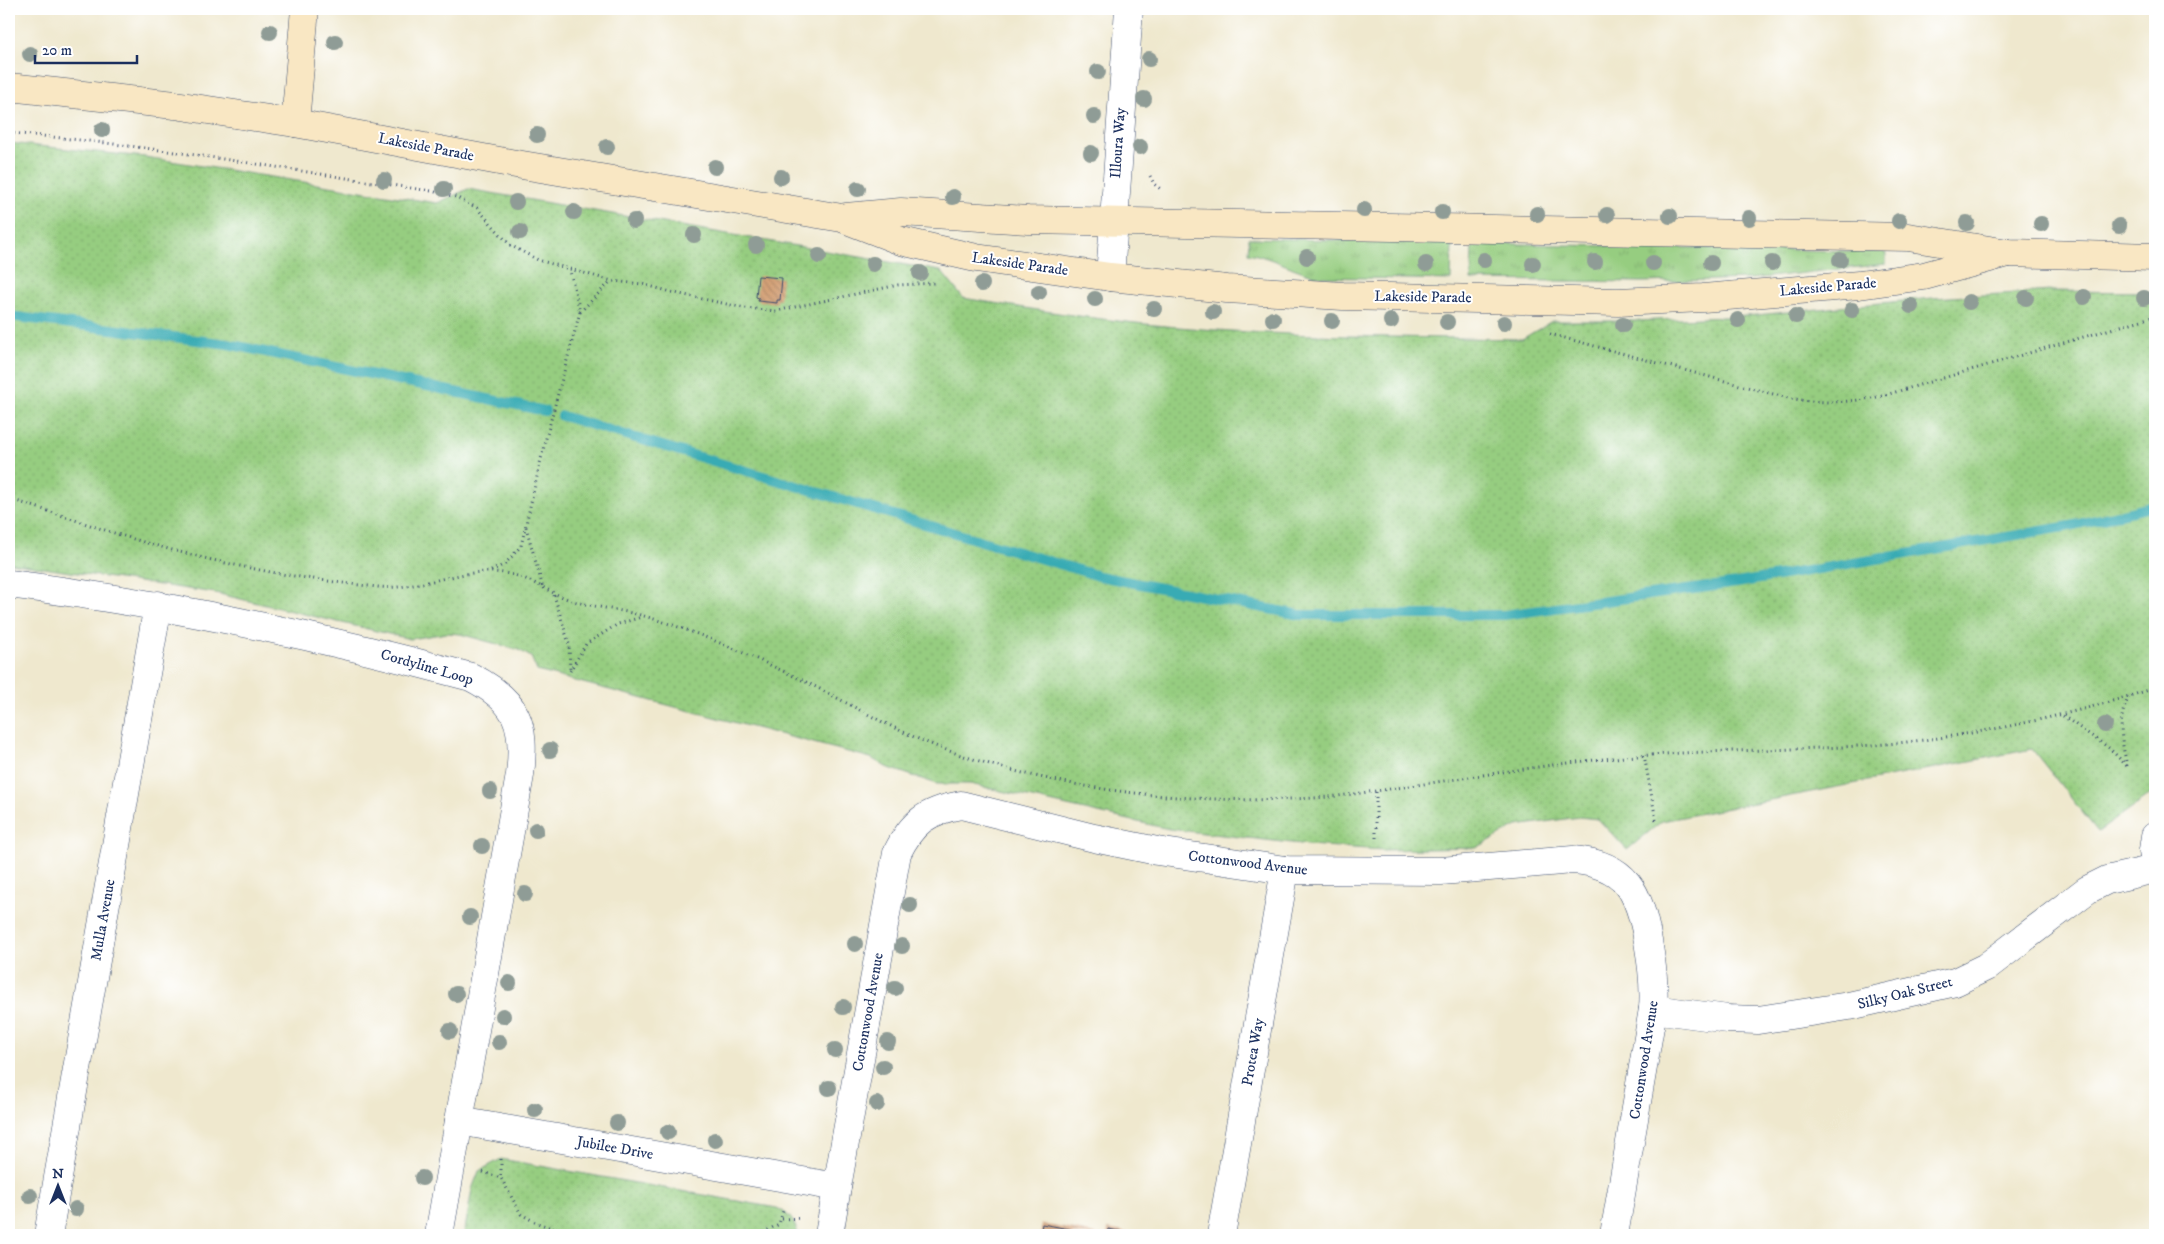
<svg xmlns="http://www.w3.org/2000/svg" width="2164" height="1244" font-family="'IM FELL DW Pica',serif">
  <defs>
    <pattern id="grass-tufts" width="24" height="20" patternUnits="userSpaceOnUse" patternTransform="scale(1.25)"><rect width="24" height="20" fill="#96cd80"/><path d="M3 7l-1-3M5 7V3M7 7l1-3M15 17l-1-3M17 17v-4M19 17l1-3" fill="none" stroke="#81b071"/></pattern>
    <pattern id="park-dots" width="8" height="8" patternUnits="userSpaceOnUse" patternTransform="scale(1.25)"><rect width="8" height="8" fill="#96cd80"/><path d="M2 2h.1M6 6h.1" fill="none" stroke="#81b071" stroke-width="1.8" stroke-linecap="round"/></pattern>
    <pattern id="building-back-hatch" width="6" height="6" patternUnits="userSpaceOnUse" patternTransform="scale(1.25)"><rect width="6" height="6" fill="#d19b6e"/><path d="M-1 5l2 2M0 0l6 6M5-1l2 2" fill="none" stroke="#a97f5e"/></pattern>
  </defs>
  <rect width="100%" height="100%" fill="#fff"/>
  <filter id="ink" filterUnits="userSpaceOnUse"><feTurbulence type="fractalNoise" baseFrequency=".02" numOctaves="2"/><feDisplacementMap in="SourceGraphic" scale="10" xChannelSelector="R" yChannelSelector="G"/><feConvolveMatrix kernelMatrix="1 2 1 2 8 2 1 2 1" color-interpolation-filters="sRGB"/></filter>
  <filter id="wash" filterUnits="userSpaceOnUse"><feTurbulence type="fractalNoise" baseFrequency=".0096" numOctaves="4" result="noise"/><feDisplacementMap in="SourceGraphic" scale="20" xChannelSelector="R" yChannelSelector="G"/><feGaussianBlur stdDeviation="1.12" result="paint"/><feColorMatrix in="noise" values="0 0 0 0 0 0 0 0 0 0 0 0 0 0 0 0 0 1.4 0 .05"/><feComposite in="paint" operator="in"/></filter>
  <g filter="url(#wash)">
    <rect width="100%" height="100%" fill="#efe8ce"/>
    <g fill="url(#grass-tufts)" stroke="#587e6f">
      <path d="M 1249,238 L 1452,243 L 1451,280 L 1322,277 C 1296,272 1275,258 1248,253 Z"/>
      <path d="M 1472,243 L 1886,252 L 1886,264 L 1750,279 L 1642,282 L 1471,280 Z"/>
    </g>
    <g fill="url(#park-dots)" stroke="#587e6f">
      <path d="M 9,143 L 145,157 L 437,203 L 468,189 L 941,271 L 963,298 C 1030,309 1098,320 1166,326 C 1284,337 1403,337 1522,339 L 1552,321 L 1635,321 L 1746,316 L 1933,298 L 2051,291 L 2155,292 L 2155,791 L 2098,832 L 2032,749 L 1662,821 L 1627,850 L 1598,819 L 1579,817 L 1517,826 L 1476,848 L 1383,850 L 1309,845 L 1169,829 L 970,784 L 937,784 L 886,767 L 871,758 L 537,671 L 531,657 L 519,650 L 460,634 L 447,633 L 410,639 L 215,593 L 9,563 Z"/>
      <path d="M 501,1159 L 777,1208 C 790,1214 795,1222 798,1235 L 464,1235 L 472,1189 L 479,1171 Z"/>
    </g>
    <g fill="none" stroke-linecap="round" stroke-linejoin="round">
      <g stroke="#39abb4" stroke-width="10">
        <path d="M 9,316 L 228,344 L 545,411"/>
        <path d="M 562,416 L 1099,576 L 1300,615 L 1504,615 L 1737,583 L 2070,526 L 2155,506"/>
      </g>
    </g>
    <g id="blocks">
      <g fill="url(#building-back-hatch)">
        <path d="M 758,276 L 782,278 L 780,300 L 777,300 L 777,303 L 758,301 L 759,298 L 756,297 Z"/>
        <path d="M 1042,1224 L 1096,1234 L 1096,1235 L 1040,1235 Z"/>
        <path d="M 1108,1229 L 1135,1234 L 1135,1235 L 1107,1235 Z"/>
      </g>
    </g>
  </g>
  <g filter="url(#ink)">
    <use href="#blocks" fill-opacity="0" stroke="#3b4b6f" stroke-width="1"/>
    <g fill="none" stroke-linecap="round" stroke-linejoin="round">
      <g stroke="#3b4b6f" stroke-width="29">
        <g id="street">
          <path d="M 1110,277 L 1129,9"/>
          <path d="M 9,584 C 165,603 319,636 471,677 C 518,701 526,724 520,775 L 459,1121"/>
          <path d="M 2155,836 L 2153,850 L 2155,863"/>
          <path d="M 1653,1009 L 1728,1019 L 1758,1020 L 1849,1006 L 1955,982 L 1986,967 L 2087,890 L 2107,880 L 2155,869"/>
          <path d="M 837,1187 L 897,853 C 912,822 927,811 961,805 L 1094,838 L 1157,851 L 1285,870 L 1441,871 L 1573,860 C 1627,864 1639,892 1648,941 C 1652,964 1655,985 1653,1009 L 1614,1235"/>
          <path d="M 48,1235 L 158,605"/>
          <path d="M 439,1235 L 459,1121 L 837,1187 L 829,1235"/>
          <path d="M 1221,1235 L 1285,870"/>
        </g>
      </g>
      <g stroke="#3b4b6f" stroke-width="29">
        <g id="secondary">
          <path d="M 9,87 L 175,105 L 295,123 L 510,163 L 842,218 L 901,241 L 976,258 L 1110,277 L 1227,289 L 1343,296 L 1618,302 L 1703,298 L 1859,285 L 1924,276 L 2008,253"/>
          <path d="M 295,123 L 305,9"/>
          <path d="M 846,217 L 901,212 L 1028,220 L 1908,237 L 2008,253 L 2155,257"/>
        </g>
      </g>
      <g stroke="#3b4b6f" stroke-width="3" stroke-dasharray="1 4" stroke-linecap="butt">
        <path d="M 9,133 C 151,145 290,170 431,191 L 456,197 L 477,208 L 510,245 L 538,260 L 612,281 L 642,284 L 675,293 L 745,308 L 776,311 L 898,285 L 934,283"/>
        <path d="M 1150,176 L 1154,184 L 1162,190"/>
        <path d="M 580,312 L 611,281"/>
        <path d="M 1550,334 L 1788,398 C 1823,404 1847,403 1882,396 L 2155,316"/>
        <path d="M 9,499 C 55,512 101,530 147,543 C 223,565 299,579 378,587 C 425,591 466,563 514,575 C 536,581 554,596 577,602 C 599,608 622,610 644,616 C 693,630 740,651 785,672 C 838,696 887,728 941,748 C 1063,793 1200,806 1329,797 C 1432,785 1534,764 1637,756 C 1724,749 1811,751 1897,743 C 1985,734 2071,715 2155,688"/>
        <path d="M 526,527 L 543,588"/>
        <path d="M 491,571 L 505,564 L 521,546 L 545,442 L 580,312 L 570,271"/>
        <path d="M 554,595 L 569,644 L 570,670"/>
        <path d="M 570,671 L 586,644 L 618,624 L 642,617"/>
        <path d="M 2063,716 L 2109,748 L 2127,766"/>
        <path d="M 1644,755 L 1656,820"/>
        <path d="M 2127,766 C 2122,741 2116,721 2129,697"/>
        <path d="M 1376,792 L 1376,838"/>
        <path d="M 501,1159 L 501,1178 L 521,1214 L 535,1222 L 570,1235"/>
        <path d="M 483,1172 L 501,1178"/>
        <path d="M 782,1219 L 801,1218"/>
        <path d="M 759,1235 L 779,1224 L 784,1208"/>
      </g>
      <use href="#street" stroke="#fff" stroke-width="28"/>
      <use href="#secondary" stroke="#f9e7c3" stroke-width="28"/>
    </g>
    <g fill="#8f9c96">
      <circle cx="270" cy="32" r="8"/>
      <circle cx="335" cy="42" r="8"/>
      <circle cx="30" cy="54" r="8"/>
      <circle cx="1149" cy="59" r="8"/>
      <circle cx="1098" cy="72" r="8"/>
      <circle cx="1144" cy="99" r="8"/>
      <circle cx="1094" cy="116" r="8"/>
      <circle cx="102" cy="130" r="8"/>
      <circle cx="537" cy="135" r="8"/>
      <circle cx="607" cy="147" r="8"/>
      <circle cx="1140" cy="147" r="8"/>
      <circle cx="1091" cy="153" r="8"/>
      <circle cx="715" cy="167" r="8"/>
      <circle cx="781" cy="177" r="8"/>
      <circle cx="384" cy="180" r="8"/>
      <circle cx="444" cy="189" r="8"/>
      <circle cx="858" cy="189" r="8"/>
      <circle cx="953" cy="197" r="8"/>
      <circle cx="516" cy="202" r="8"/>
      <circle cx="1364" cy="210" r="8"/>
      <circle cx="574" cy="212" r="8"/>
      <circle cx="1442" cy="212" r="8"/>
      <circle cx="1537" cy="214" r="8"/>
      <circle cx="1607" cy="215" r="8"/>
      <circle cx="1670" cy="216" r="8"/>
      <circle cx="1749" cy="218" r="8"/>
      <circle cx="634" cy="221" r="8"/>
      <circle cx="1899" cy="221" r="8"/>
      <circle cx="1967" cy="223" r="8"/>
      <circle cx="2041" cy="224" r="8"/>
      <circle cx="2119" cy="226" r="8"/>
      <circle cx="520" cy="232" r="8"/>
      <circle cx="694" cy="235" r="8"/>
      <circle cx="756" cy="245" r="8"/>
      <circle cx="819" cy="256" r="8"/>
      <circle cx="1307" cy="257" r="8"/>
      <circle cx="1484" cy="260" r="8"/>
      <circle cx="1840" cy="260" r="8"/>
      <circle cx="1595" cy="262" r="8"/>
      <circle cx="1653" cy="263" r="8"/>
      <circle cx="1711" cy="263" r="8"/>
      <circle cx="1772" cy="263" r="8"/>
      <circle cx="873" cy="264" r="8"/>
      <circle cx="1426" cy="264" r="8"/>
      <circle cx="1533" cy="264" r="8"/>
      <circle cx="920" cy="273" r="8"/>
      <circle cx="982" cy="284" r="8"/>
      <circle cx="1039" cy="292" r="8"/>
      <circle cx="2084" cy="297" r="8"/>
      <circle cx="2026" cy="298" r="8"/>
      <circle cx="2144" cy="298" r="8"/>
      <circle cx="1095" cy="299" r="8"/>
      <circle cx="1969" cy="302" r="8"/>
      <circle cx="1911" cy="306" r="8"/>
      <circle cx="1154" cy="309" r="8"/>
      <circle cx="1852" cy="310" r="8"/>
      <circle cx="1213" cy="312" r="8"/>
      <circle cx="1796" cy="316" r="8"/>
      <circle cx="1273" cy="319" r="8"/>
      <circle cx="1738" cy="320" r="8"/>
      <circle cx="1332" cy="321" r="8"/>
      <circle cx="1391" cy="321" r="8"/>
      <circle cx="1447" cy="322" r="8"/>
      <circle cx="1504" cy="323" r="8"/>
      <circle cx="1623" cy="325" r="8"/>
      <circle cx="2105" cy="725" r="8"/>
      <circle cx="550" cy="750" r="8"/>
      <circle cx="490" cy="791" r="8"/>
      <circle cx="536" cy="830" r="8"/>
      <circle cx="482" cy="846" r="8"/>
      <circle cx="525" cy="894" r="8"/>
      <circle cx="910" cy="905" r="8"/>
      <circle cx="470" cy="917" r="8"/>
      <circle cx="855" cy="944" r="8"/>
      <circle cx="902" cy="946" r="8"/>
      <circle cx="509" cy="983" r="8"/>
      <circle cx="895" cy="988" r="8"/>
      <circle cx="456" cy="994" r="8"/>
      <circle cx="843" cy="1007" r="8"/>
      <circle cx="503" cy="1016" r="8"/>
      <circle cx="450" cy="1031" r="8"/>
      <circle cx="499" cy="1042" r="8"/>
      <circle cx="888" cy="1042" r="8"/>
      <circle cx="835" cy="1050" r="8"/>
      <circle cx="883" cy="1067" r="8"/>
      <circle cx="829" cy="1088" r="8"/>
      <circle cx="877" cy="1104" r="8"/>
      <circle cx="535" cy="1110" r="8"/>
      <circle cx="617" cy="1123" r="8"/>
      <circle cx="668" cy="1132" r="8"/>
      <circle cx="715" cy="1140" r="8"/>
      <circle cx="422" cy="1178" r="8"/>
      <circle cx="30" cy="1196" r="8"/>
      <circle cx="76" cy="1209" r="8"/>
    </g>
  </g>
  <g text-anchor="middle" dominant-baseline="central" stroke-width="4" stroke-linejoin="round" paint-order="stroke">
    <g font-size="15" fill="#1b2f5e" stroke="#fff">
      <text transform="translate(1118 143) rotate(-86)">Illoura Way</text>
      <text transform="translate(426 147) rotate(11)">Lakeside Parade</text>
      <text transform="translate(1020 264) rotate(8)">Lakeside Parade</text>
      <text transform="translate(1828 287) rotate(-5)">Lakeside Parade</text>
      <text transform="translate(1423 297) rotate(1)">Lakeside Parade</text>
      <text transform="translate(427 667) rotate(16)">Cordyline Loop</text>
      <text transform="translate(1248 863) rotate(7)">Cottonwood Avenue</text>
      <text transform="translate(103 920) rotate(-80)">Mulla Avenue</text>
      <text transform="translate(1905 993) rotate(-14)">Silky Oak Street</text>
      <text transform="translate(868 1012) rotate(-80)">Cottonwood Avenue</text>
      <text transform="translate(1253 1052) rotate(-80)">Protea Way</text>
      <text transform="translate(1644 1060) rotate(-81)">Cottonwood Avenue</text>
      <text transform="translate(615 1148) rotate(10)">Jubilee Drive</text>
    </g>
  </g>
  <rect width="2164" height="1244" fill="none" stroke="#fff" stroke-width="30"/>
  <g transform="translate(58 1186)" stroke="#ffffff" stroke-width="4" paint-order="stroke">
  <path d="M0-4L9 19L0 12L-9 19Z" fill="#1b2f5e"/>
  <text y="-8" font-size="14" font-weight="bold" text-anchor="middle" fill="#1b2f5e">N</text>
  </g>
  <path d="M35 55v8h102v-8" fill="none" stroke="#1b2f5e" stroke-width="2.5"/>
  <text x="42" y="55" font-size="15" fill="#1b2f5e" stroke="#ffffff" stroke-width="4" paint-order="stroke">20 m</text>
</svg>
